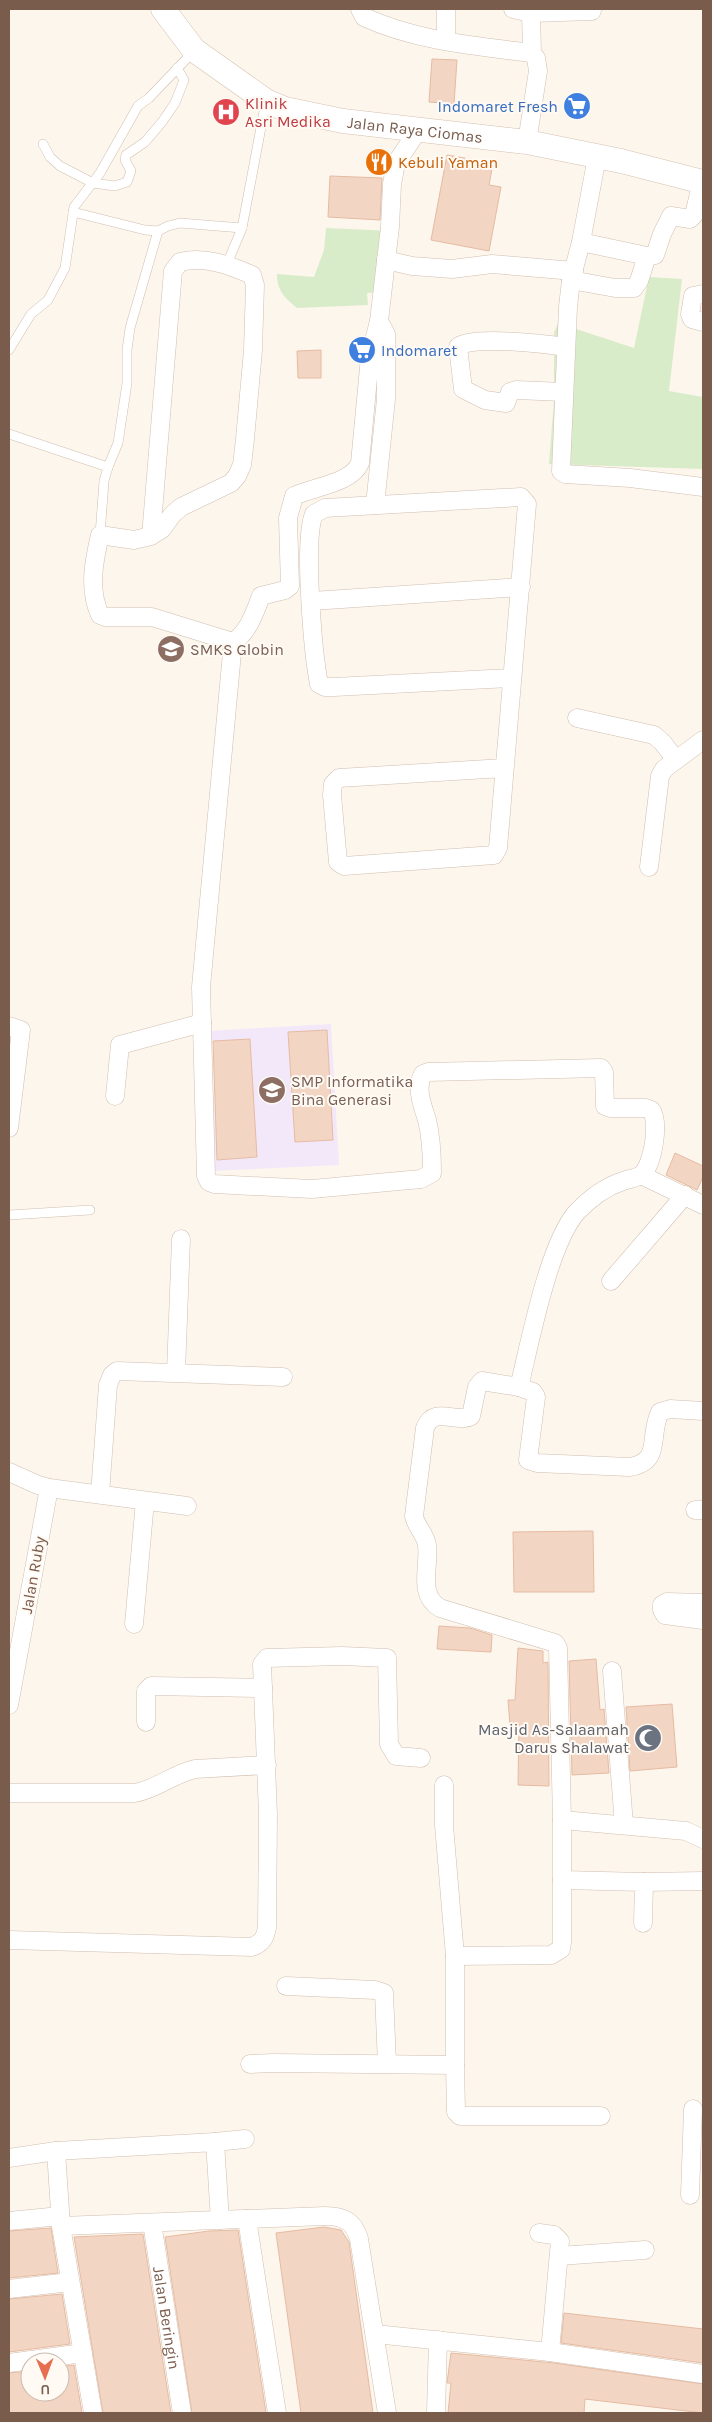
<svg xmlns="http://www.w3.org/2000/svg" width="712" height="2422" font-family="Karla,sans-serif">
  <rect width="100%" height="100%" fill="#fdf6ec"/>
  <path fill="#f3e8fa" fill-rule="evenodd" d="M 331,1024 L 339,1165 L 212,1171 L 207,1031 ZM 327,1030 L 333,1139 L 295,1142 ZM 249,1039 L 257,1157 L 218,1160 L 210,1041 Z"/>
  <g fill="#d8ecc9">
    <path d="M 326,228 L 393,231 L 386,292 L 367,293 L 368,305 L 297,308 C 285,298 277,291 277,274 L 314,277 L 324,250 Z"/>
    <path d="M 649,277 L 682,279 L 669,391 L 703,397 L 703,469 L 549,464 L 554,400 L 554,333 L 558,323 L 634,348 Z"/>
  </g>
  <g fill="#f3d5c3" stroke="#e6bba3">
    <path d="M 432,59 L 457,60 L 454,104 L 429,102 Z"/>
    <path d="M 447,155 L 493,163 L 489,185 L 501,187 L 489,251 L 431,240 Z"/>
    <path d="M 330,176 L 382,178 L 380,220 L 328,217 Z"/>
    <path d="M 321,350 L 321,378 L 298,378 L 297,351 Z"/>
    <path d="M 327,1030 L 333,1140 L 295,1142 L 288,1032 Z"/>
    <path d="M 250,1039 L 257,1157 L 217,1160 L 213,1041 Z"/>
    <path d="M 675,1153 L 703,1166 L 703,1177 L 697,1190 L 666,1175 Z"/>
    <path d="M 593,1531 L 594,1592 L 514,1592 L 513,1532 Z"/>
    <path d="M 439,1626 L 470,1628 L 492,1635 L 491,1652 L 437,1649 Z"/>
    <path d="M 518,1648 L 543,1651 L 543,1663 L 548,1662 L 549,1786 L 518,1785 L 519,1724 L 510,1725 L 508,1700 L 515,1700 Z"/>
    <path d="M 596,1659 L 600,1710 L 604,1709 L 609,1773 L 572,1775 L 569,1661 Z"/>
    <path d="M 672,1704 L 677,1767 L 630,1771 L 626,1707 Z"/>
    <path d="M 324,2227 L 341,2230 L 349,2242 L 373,2413 L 301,2413 L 276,2233 Z"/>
    <path d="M 51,2228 L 58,2273 L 9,2278 L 9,2231 Z"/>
    <path d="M 238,2230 L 266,2413 L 192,2413 L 165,2237 L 209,2231 Z"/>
    <path d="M 143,2234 L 171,2413 L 103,2413 L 74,2237 Z"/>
    <path d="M 62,2294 L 70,2344 L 9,2352 L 9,2299 Z"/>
    <path d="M 564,2313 L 703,2329 L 703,2363 L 561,2343 Z"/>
    <path d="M 451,2353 L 554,2363 L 703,2384 L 703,2413 L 585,2399 L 584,2413 L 448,2413 L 451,2383 L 447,2383 Z"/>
    <path d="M 74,2365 L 82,2413 L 9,2413 L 9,2373 L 30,2371 L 30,2392 L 60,2392 L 60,2367 Z"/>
  </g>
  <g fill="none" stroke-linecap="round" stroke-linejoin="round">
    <g stroke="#d1beb0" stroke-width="10">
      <g id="service">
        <path d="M 43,144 L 50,157 L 60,166 L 93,183 L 115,186 L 127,182 L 131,171 L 125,160 L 126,155 L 145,142 L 162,122 L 175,103 L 184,80 L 177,68"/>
        <path d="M 73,212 L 145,230 L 158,231 L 168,226 L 180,223 L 242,228 L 266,101"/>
        <path d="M 227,264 L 242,228"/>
        <path d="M 9,350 L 31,314 L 48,300 L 65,268 L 74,207 L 100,173 L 138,106 L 149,98 L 194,51"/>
        <path d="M 9,434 L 108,467 L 118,443 L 127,383 L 127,350 L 130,328 L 158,231"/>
        <path d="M 100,535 L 104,481 L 108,467"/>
        <path d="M 9,1215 L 90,1210"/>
      </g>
    </g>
    <g stroke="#d1beb0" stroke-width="19">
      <g id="minor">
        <path d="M 360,9 L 364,17 C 416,41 476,46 532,53"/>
        <path d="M 513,9 L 531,13 L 592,11"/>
        <path d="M 446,41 L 446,9"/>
        <path d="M 527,142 L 538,71 L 536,58 L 532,53 L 531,13"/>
        <path d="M 597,157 L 581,242 L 571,280 L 568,307 L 561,471 L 565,474 L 630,478 L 703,487"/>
        <path d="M 647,256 L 655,255 L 662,234 L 671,216 L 690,219 L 694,215 L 702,181"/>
        <path d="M 386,260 L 412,266 L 452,269 L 492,264 L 574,271"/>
        <path d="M 571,280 L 615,288 L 634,288 L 639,281 L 647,256 L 581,242"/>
        <path d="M 703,294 L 693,296 L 690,314 L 692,319 L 703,322"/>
        <path d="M 564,392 L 516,390 L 510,392 L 506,403 L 485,400 L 463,389 L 458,347 C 469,335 547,344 565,347"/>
        <path d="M 375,505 L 386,399 L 386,334 L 379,321 L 390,227 L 392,184 L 396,163 L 419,129"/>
        <path d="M 151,536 L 173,271 L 180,262 C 205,256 229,265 252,275 L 255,285 L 253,350 L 245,439 L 242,465 L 237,476 L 231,483 L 181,507 L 172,515 L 162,529 L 151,536 L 134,540 L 100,535 C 94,561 88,589 100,615 L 105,617 L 152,617 L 233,642 C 248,633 255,612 261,596 L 285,590 L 290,586 L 288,518 L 294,496 C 313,487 352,483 360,463 L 370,357 L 379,321"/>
        <path d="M 312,601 L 521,587"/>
        <path d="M 233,642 L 201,987 L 206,1176 L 209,1182 L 214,1184 L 312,1189 L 421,1179 L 432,1173 C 432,1156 431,1136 427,1120 C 423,1107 415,1088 423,1074 L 428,1072 L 601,1068 L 604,1072 L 605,1106 L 610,1108 L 646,1108 L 651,1110 C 660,1122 653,1166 641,1175 C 637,1178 628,1179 623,1181 C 605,1187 589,1199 576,1213 C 548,1246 530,1343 519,1387 L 533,1392 L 536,1397 L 528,1460 L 537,1463 L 629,1467 C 663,1462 648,1436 660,1412 L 670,1409 L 703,1411"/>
        <path d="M 577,718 L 654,735 L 663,743 L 676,760"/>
        <path d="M 504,768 L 339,778 L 333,784 L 332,795 L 338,862 L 344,866 L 494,855 L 498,848 L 527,504 L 521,497 L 325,508 L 314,514 C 303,540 313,653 319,684 L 325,687 L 334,687 L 511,678"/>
        <path d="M 649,867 L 660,776 L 664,769 L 703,740"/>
        <path d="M 9,1026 L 21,1030 L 9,1128"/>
        <path d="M 115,1096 L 120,1045 L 202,1023"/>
        <path d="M 641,1175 L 703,1205"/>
        <path d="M 611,1281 L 685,1195"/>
        <path d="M 176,1372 L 181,1239"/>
        <path d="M 9,1472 L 38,1485 L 49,1488 L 9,1705"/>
        <path d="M 49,1488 L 187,1506"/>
        <path d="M 100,1494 L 108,1385 L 112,1375 L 117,1371 L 283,1377"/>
        <path d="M 695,1510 L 703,1510"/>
        <path d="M 703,1603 L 667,1602 L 662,1605 L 662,1610 L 665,1615 L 703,1620"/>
        <path d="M 134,1624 L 145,1501"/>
        <path d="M 612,1671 L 624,1825"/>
        <path d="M 146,1722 L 146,1691 L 151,1686 L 263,1688"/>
        <path d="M 9,1793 L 135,1793 C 157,1789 173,1774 195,1769 L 267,1765"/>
        <path d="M 562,1820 L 686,1831 L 703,1839"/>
        <path d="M 562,1880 L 644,1882 L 643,1923"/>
        <path d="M 644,1882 L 703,1881"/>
        <path d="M 9,1940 L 252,1947 C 262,1943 265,1938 267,1928 L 268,1815 L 262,1664 L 267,1658 L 342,1656 L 387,1658 L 389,1744 L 396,1756 L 421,1758"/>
        <path d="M 455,1956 L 551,1955 L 561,1949 L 562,1942 L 562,1820 L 558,1648 L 555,1643 L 440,1608 C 417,1594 430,1567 427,1545 C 425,1533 416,1527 414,1516 L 425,1428 C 434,1405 456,1424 471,1416 L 477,1387 L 482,1381 L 519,1387"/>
        <path d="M 286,1986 L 375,1990 L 384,1993 L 387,2064"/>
        <path d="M 250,2064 L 274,2063 L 455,2065 L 455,1956 L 444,1825 L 444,1785"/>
        <path d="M 455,2065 L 456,2112 L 460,2116 L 601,2116"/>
        <path d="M 215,2142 L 245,2139"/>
        <path d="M 56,2151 L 61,2226 L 93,2413"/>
        <path d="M 9,2158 L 56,2151 L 215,2142 L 220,2220"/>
        <path d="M 690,2195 L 693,2109"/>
        <path d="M 247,2219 L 277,2413"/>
        <path d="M 9,2221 L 60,2216"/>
        <path id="s1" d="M 152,2223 L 182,2413"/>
        <path d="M 61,2226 L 325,2216 C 343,2216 354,2221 359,2239 L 387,2413"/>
        <path d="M 539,2233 L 554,2235 L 560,2241 L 550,2352"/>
        <path d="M 559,2256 L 645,2250"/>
        <path d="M 9,2289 L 70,2282"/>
        <path d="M 375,2334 L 550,2352 L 703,2374"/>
        <path d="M 9,2363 L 83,2353"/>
        <path d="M 436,2413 L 438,2340"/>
      </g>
    </g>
    <g stroke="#d6c0b0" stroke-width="25">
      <g id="secondary">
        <path id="s2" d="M 163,9 L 194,50 L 266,101 L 285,109 L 343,121 L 527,142 L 621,161 L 703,182"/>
      </g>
    </g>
    <use href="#service" stroke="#fff" stroke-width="9"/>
    <use href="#minor" stroke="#fff" stroke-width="18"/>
    <use href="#secondary" stroke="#fff" stroke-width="24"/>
  </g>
  <defs>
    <g id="supermarket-disc" transform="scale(1.4375)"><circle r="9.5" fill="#3f7fe0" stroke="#fffaf3"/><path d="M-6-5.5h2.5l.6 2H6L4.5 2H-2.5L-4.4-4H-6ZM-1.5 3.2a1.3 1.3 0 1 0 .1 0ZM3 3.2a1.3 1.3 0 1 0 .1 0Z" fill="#fff"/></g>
    <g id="hospital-disc" transform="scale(1.4375)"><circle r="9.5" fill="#e0444e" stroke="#fffaf3"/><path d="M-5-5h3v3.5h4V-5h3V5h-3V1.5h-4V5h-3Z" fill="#fff"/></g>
    <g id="restaurant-disc" transform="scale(1.4375)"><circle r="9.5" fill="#e8710a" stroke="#fffaf3"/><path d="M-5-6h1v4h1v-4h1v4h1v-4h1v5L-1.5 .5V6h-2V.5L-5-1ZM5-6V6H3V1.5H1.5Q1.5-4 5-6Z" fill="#fff"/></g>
    <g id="school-disc" transform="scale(1.4375)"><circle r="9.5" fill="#8d6e63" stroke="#fffaf3"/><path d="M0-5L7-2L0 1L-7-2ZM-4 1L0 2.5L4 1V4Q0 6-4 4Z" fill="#fff"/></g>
    <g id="mosque-disc" transform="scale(1.4375)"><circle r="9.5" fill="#6b7280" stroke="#fffaf3"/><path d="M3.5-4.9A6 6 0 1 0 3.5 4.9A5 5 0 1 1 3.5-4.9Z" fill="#fff"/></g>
  </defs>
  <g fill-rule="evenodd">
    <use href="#supermarket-disc" x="577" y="106"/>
    <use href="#hospital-disc" x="226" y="112"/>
    <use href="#restaurant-disc" x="379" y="162"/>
    <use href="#supermarket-disc" x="362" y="350"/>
    <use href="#school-disc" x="171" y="649"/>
    <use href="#school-disc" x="272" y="1090"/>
    <use href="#mosque-disc" x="648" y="1738"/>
  </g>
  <g text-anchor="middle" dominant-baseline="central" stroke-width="4" stroke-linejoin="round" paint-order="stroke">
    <g font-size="16" fill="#be3a42" stroke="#fffaf3" text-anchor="start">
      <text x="245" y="103">Klinik<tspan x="245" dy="18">Asri Medika</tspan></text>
    </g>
    <g font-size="16" fill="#366cbe" stroke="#fffaf3" text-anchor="end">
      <text x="558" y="106">Indomaret Fresh</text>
      <text x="381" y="350" text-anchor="start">Indomaret</text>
    </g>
    <g font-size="16" fill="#7a5c4d" stroke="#fffaf3">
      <text stroke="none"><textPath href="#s2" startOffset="292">Jalan Raya Ciomas</textPath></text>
      <text transform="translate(33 1575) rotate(-80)">Jalan Ruby</text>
      <text stroke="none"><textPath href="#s1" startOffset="96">Jalan Beringin</textPath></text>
    </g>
    <g font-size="16" fill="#c56008" stroke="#fffaf3" text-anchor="start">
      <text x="398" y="162">Kebuli Yaman</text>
    </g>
    <g font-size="16" fill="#785e54" stroke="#fffaf3" text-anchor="start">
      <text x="190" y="649">SMKS Globin</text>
      <text x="291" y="1081">SMP Informatika<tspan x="291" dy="18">Bina Generasi</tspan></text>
    </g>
    <g font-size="16" fill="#5b616d" stroke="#fffaf3" text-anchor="end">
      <text x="629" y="1729">Masjid As-Salaamah<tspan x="629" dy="18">Darus Shalawat</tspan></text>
    </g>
  </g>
  <rect width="712" height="2422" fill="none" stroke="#7a5c4d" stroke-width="20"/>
  <g transform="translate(45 2377) rotate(179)"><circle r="24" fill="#fffaf3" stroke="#cabbb1"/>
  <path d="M0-4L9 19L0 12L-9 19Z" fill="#e76f51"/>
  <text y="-8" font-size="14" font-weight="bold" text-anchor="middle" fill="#7a5c4d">U</text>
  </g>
</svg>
